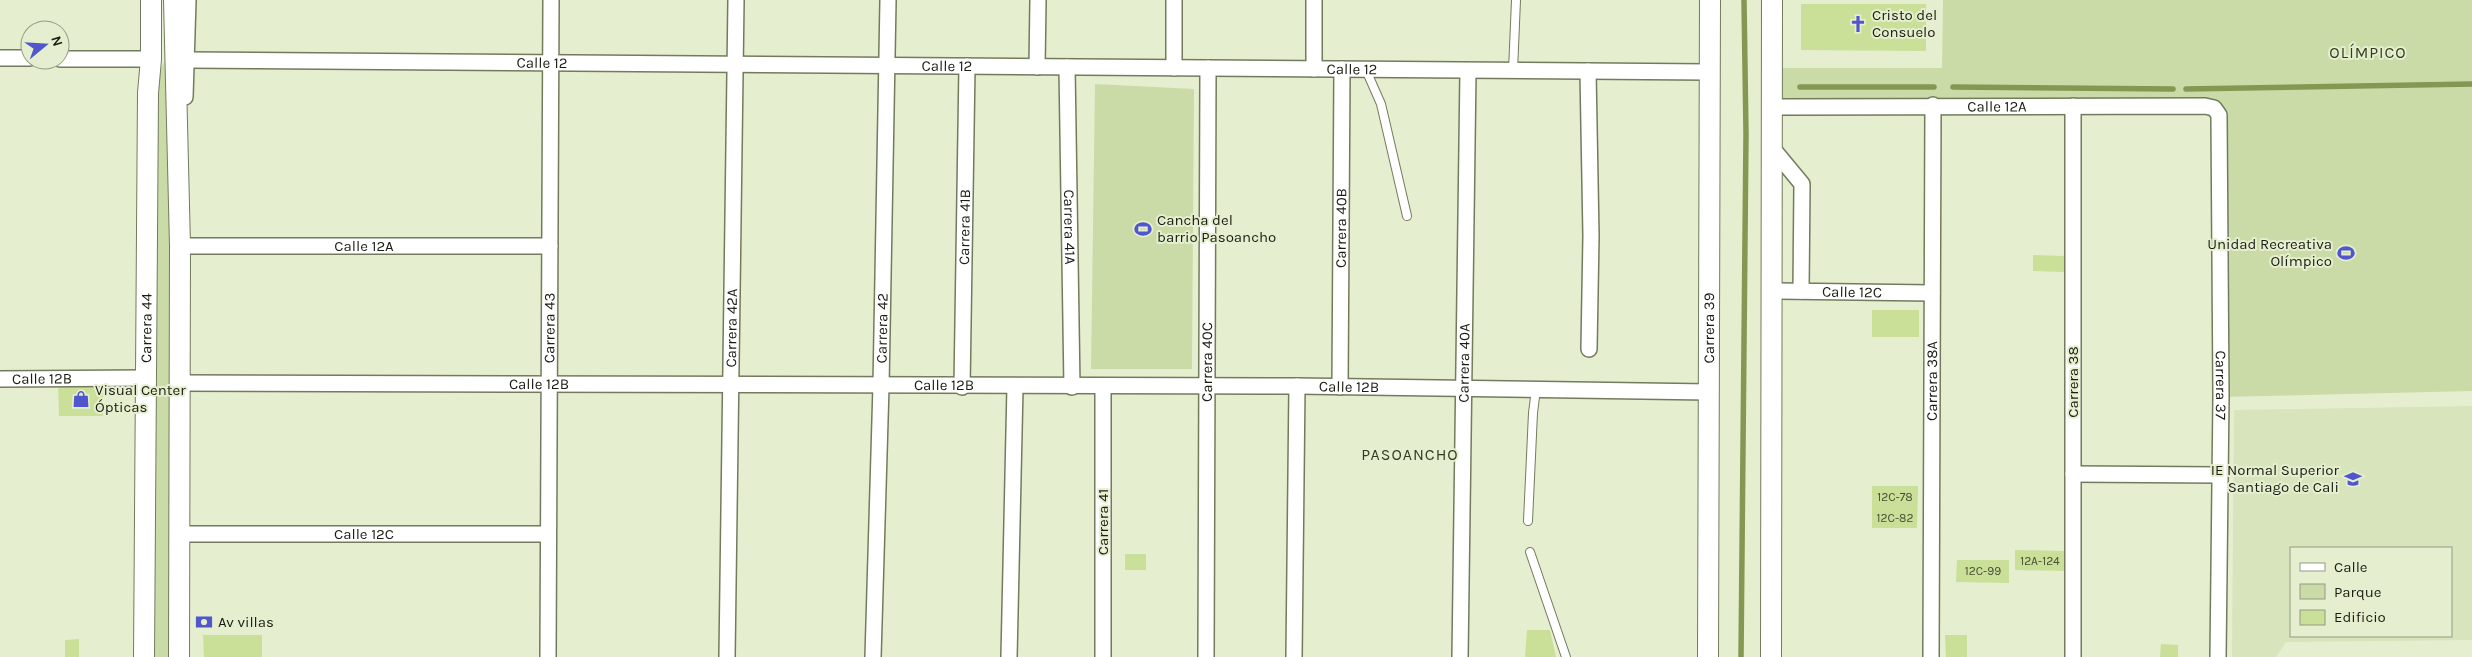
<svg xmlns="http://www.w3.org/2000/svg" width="2472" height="657" font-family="Karla,sans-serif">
  <rect width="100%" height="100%" fill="#e5efcf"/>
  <path fill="#d7e4bc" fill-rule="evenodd" d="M 2472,406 L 2472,640 L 2286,642 L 2276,657 L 2232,657 L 2234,410 ZM 2291,548 L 2451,548 L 2451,636 L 2291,636 Z"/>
  <g fill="#cbdba7">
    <path d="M 1943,0 L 2472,0 L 2472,391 L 2221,397 L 2214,108 L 1773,107 L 1773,68 L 1942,68 Z"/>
    <path d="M 166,59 L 180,246 L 179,657 L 144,657 L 148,93 Z"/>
    <path d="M 1095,84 L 1194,89 L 1192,369 L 1091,369 Z"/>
  </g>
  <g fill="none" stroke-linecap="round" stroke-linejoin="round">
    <g stroke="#849854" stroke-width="5.5">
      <path d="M 1800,87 L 1934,87"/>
      <path d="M 1953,87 L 2173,89"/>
      <path d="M 2186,89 L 2472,84"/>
      <path d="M 1741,657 L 1746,134 L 1744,0"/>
    </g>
  </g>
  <g fill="#cadf98">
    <path d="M 1801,4 L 1926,4 L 1926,51 L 1801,50 Z"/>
    <path d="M 2033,255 L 2064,256 L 2064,272 L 2033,271 Z"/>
    <rect x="1872" y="310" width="47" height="27"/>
    <path d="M 58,383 L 103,383 L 103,416 L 59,416 Z"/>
    <path d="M 1872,486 L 1918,486 L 1917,528 L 1872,528 Z"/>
    <path d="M 2015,550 L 2065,551 L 2065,571 L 2015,570 Z"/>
    <rect x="1125" y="554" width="21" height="16"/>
    <path d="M 1957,560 L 2009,560 L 2009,583 L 1956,582 Z"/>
    <path d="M 1527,630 L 1550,630 L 1556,657 L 1525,657 Z"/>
    <path d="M 203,635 L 262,635 L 262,657 L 204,657 Z"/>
    <path d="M 1945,635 L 1967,635 L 1967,657 L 1946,657 Z"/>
    <path d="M 79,639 L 79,657 L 65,657 L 65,640 Z"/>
    <path d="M 2161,644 L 2178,645 L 2178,657 L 2160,657 Z"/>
  </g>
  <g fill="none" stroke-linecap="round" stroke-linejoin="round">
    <g stroke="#727b5e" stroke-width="10">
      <g id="lane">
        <path d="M 1366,70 L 1381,104 L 1407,216"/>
        <path d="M 1513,71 L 1516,0"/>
        <path d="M 1528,521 L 1533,413 L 1536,389"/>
        <path d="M 1530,552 L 1566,657"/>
      </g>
    </g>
    <g stroke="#727b5e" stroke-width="18">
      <g id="street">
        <path d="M 0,58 L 30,58"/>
        <path d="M 60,59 L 145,59"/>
        <path id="s1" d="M 187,60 L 1708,72"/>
        <path d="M 1037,67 L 1038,0"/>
        <path id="s2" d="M 1067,67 L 1072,387"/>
        <path d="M 1174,68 L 1174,0"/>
        <path d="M 1314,69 L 1314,0"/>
        <path d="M 1588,71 L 1591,236 L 1589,349"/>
        <path d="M 185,97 L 188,0"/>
        <path id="s3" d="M 1773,107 L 2205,106 L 2214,108 L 2219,115 L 2221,397 L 2218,657"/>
        <path d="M 1773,149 L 1802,184 L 1801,291"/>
        <path id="s4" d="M 180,238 L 180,246 L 550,246"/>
        <path id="s5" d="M 1772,291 L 1932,293"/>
        <path id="s6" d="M 0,379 L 146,378"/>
        <path id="s7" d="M 179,383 L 1297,386 L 1709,392"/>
        <path id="s8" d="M 962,387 L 967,66"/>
        <path d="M 1103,387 L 1103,657"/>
        <path id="s9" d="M 1340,387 L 1342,69"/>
        <path d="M 2073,474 L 2219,475"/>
        <path id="s10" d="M 179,534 L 548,534"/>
        <path id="s11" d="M 548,657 L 551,0"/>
        <path id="s12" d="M 727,657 L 736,0"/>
        <path id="s13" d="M 873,657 L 881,386 L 888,0"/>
        <path d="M 1009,657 L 1015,387"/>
        <path id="s14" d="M 1206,657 L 1208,68"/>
        <path d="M 1294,657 L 1297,386"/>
        <path id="s15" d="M 1460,657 L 1468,71"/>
        <path id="s16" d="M 1931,657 L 1933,105"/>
        <path d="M 2073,657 L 2073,106"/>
      </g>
    </g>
    <g stroke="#727b5e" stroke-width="22">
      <g id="secondary">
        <path d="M 174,0 L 180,246 L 179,657"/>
        <path id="s17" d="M 144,657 L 148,93 L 151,59 L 151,0"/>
        <path id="s18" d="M 1708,657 L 1710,0"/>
        <path d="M 1771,657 L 1772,0"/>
      </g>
    </g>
    <use href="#lane" stroke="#fff" stroke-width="8"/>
    <use href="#street" stroke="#fff" stroke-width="15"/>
    <use href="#secondary" stroke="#fff" stroke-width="20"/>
  </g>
  <defs>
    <g id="church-bare" transform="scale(1.35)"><path d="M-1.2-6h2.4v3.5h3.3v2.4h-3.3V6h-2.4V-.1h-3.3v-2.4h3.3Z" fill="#5057cd" stroke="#e5efcf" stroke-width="2.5" paint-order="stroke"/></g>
    <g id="stadium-bare" transform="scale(1.35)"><path d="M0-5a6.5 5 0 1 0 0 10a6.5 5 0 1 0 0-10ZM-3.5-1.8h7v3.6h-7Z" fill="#5057cd" stroke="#e5efcf" stroke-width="2.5" paint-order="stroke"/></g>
    <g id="shop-bare" transform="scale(1.35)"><path d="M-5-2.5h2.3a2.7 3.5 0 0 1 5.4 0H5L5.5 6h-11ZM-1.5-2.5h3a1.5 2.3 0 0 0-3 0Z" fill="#5057cd" stroke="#e5efcf" stroke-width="2.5" paint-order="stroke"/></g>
    <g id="school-bare" transform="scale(1.35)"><path d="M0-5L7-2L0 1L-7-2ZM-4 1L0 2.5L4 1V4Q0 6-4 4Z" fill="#5057cd" stroke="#e5efcf" stroke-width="2.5" paint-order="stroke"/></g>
    <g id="bank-bare" transform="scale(1.35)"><path d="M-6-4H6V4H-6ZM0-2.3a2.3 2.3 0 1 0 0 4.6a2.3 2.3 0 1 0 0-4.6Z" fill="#5057cd" stroke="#e5efcf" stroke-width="2.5" paint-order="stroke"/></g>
  </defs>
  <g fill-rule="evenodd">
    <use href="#church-bare" x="1858" y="24"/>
    <use href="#stadium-bare" x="1143" y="229"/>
    <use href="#stadium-bare" x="2346" y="253"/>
    <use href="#shop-bare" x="81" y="399"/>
    <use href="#school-bare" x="2353" y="479"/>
    <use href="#bank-bare" x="204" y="622"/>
  </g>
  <g text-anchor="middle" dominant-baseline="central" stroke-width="4" stroke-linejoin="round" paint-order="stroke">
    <g font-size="12" fill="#464e34">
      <text x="1895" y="497">12C-78</text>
      <text x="1895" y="518">12C-82</text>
      <text x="2040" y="561">12A-124</text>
      <text x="1983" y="571">12C-99</text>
    </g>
    <g font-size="15" fill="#1a1d12" stroke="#e5efcf" text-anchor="start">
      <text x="1872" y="15">Cristo del<tspan x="1872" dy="17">Consuelo</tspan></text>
      <text x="1157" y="220">Cancha del<tspan x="1157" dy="17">barrio Pasoancho</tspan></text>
      <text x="2332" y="244" text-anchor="end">Unidad Recreativa<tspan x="2332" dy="17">Olímpico</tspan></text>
      <text x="95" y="390">Visual Center<tspan x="95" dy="17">Ópticas</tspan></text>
      <text x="2339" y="470" text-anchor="end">IE Normal Superior<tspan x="2339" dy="17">Santiago de Cali</tspan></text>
      <text x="218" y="622">Av villas</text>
    </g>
    <g font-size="15" fill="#1a1d12" stroke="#e5efcf">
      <text stroke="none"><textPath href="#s1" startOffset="355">Calle 12</textPath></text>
      <text stroke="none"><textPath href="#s1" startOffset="760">Calle 12</textPath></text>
      <text stroke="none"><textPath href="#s1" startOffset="1165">Calle 12</textPath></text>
      <text stroke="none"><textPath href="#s3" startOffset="224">Calle 12A</textPath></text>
      <text stroke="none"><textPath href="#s8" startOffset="160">Carrera 41B</textPath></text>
      <text stroke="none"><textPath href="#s2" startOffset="160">Carrera 41A</textPath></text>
      <text stroke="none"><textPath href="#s9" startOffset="159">Carrera 40B</textPath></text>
      <text stroke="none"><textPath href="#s4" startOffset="192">Calle 12A</textPath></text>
      <text stroke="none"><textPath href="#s5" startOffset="80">Calle 12C</textPath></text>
      <text stroke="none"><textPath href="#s17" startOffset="329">Carrera 44</textPath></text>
      <text stroke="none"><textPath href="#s18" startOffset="329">Carrera 39</textPath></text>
      <text stroke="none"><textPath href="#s11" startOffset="329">Carrera 43</textPath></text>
      <text stroke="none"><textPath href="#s12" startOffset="329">Carrera 42A</textPath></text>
      <text stroke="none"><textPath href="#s13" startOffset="329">Carrera 42</textPath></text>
      <text stroke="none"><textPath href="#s14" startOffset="295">Carrera 40C</textPath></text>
      <text stroke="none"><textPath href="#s15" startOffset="294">Carrera 40A</textPath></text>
      <text stroke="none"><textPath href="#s6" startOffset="42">Calle 12B</textPath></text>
      <text stroke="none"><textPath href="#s16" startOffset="276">Carrera 38A</textPath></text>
      <text transform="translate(2073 382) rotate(-90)">Carrera 38</text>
      <text stroke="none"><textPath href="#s7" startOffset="360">Calle 12B</textPath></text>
      <text stroke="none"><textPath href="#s3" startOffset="720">Carrera 37</textPath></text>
      <text stroke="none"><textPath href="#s7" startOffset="765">Calle 12B</textPath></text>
      <text stroke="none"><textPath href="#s7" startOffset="1170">Calle 12B</textPath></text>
      <text transform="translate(1103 522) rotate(-90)">Carrera 41</text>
      <text stroke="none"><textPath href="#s10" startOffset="185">Calle 12C</textPath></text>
    </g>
    <g font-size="16" letter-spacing="1" fill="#333b21" stroke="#e5efcf">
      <text x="2368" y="52">OLÍMPICO</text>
      <text x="1410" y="454">PASOANCHO</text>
    </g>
  </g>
  <rect x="2290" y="547" width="162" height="90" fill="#e5efcf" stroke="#949b83"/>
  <rect x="2300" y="563" width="25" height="8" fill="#ffffff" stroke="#949b83"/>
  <text x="2334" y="572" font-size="15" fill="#1a1d12">Calle</text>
  <rect x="2300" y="584" width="25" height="15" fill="#cbdba7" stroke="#949b83"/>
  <text x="2334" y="597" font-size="15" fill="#1a1d12">Parque</text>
  <rect x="2300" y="610" width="25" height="15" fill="#cadf98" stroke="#949b83"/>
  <text x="2334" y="622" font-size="15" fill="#1a1d12">Edificio</text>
  <g transform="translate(45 45) rotate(72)"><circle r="24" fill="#e5efcf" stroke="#949b83"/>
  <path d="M0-4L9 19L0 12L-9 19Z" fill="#5057cd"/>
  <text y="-8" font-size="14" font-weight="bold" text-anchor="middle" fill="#1a1d12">N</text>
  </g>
</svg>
